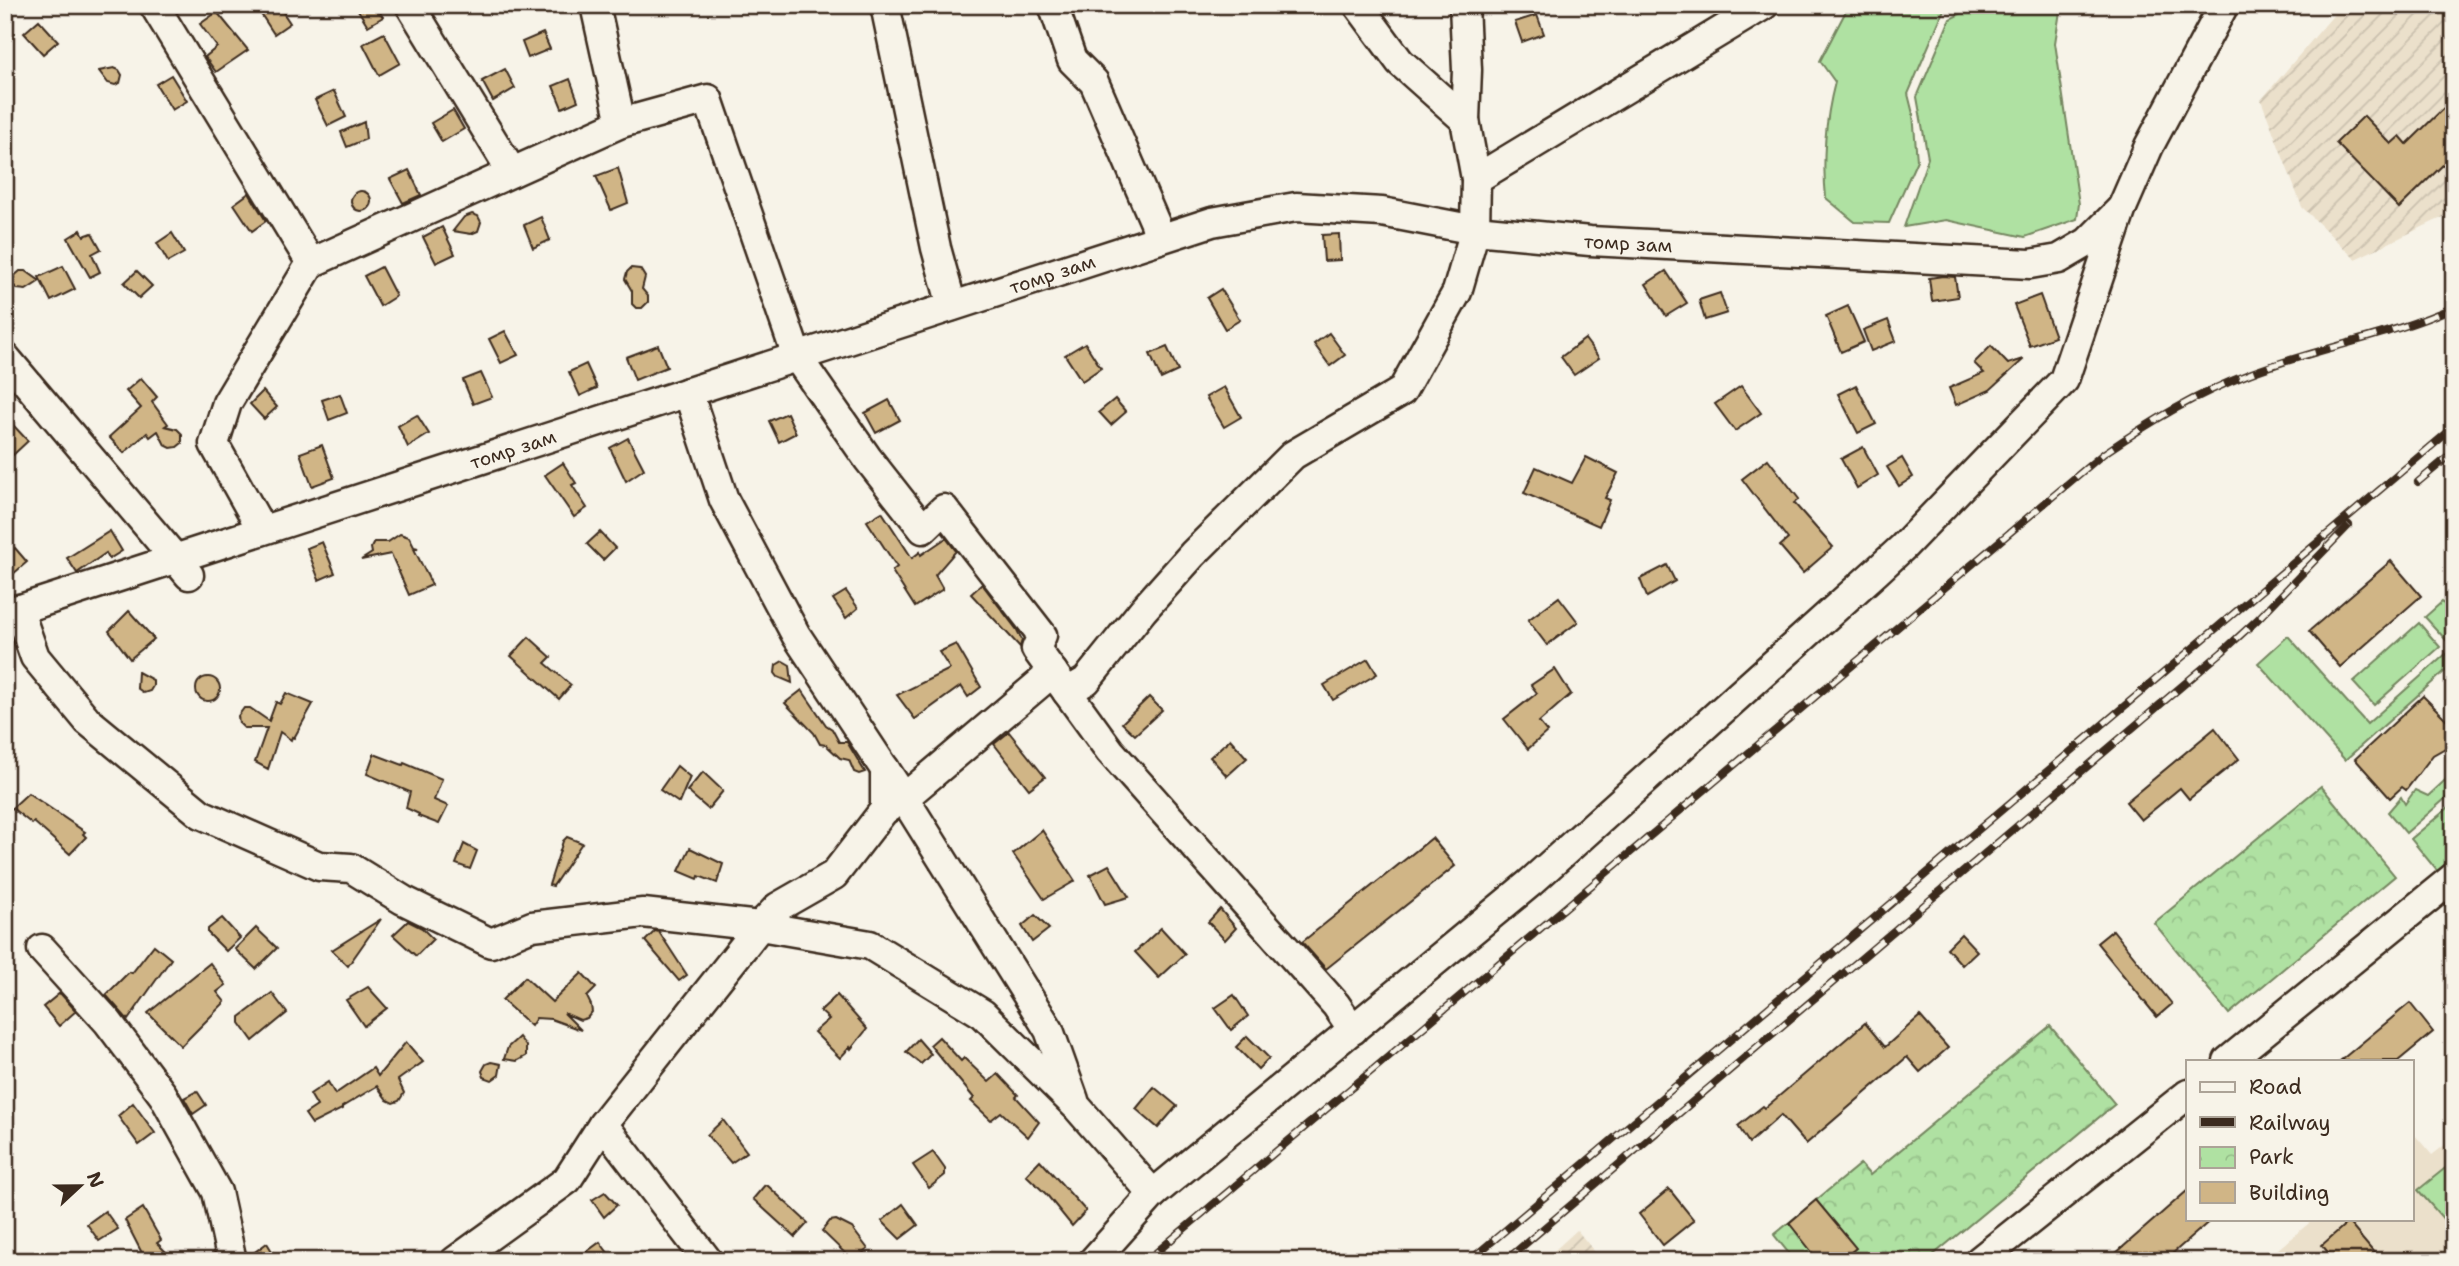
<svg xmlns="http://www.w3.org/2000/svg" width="2459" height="1266" font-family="'Shantell Sans',sans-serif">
  <defs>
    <pattern id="industrial-furrows" width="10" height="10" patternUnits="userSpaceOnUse" patternTransform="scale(1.75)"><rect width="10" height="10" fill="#ebe0cb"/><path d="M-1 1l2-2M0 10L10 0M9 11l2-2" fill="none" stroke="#cac0ae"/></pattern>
    <pattern id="park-crowns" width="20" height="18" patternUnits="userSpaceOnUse" patternTransform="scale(1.75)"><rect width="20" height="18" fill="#afe1a2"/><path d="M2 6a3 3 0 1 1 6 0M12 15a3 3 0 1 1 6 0" fill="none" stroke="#97c18b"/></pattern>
  </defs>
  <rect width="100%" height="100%" fill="#f7f3e8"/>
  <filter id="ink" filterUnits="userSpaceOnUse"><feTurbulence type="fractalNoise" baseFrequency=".0143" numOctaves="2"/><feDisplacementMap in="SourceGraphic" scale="14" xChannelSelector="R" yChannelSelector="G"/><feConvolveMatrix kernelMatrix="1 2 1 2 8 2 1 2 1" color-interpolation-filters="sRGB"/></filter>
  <g filter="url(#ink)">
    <path fill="#ebe0cb" d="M 2414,1134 L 2432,1155 L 2454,1138 L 2454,1261 L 2265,1260 L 2314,1219 L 2412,1219 L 2412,1136 Z"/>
    <g fill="url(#industrial-furrows)">
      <path d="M 2342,5 L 2454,5 L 2454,212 L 2355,259 L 2302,207 L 2261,100 Z"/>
      <path d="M 1577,1230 L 1602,1261 L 1543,1261 Z"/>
    </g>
    <g fill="#afe1a2" stroke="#758660" stroke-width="2">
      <path d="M 1849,5 L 1946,5 L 1908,94 L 1913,114 L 1917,160 L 1889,223 L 1855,222 L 1826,198 C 1822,158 1825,121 1835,82 L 1820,61 Z"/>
      <path d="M 1978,5 L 2061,5 L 2055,43 L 2079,204 L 2077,219 L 2025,237 L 1946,220 L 1904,227 L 1928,158 L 1917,97 L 1950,19 Z"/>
      <path d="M 2442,602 L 2454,615 L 2454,635 L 2447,641 L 2425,617 Z"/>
      <path d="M 2419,623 L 2440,647 L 2374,705 L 2353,682 Z"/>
      <path d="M 2288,636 L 2367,724 L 2447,653 L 2454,663 L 2345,760 L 2258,663 Z"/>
      <path d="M 2454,772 L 2454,791 L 2406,833 L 2388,812 L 2401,797 L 2405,804 L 2415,790 L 2428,796 Z"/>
      <path d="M 2454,803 L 2454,858 L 2438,872 L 2411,839 Z"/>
      <path d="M 2454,1161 L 2454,1231 L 2418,1190 Z"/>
    </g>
    <g fill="url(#park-crowns)" stroke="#758660" stroke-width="2">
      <path d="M 2321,786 L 2395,876 L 2229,1014 L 2154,923 Z"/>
      <path d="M 2050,1026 L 2115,1104 L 1926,1261 L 1795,1261 L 1774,1235 L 1860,1164 L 1870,1175 Z"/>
    </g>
    <g fill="#d0b586" stroke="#3b2a1e" stroke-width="2">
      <path d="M 269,5 L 278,5 L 290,23 L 274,34 L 259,11 Z"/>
      <path d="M 355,5 L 375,5 L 383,17 L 368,26 Z"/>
      <path d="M 217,12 L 248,50 L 216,72 L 205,57 L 217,47 L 200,24 Z"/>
      <path d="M 1537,15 L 1544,34 L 1522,42 L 1515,22 Z"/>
      <path d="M 39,20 L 58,41 L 43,54 L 24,33 Z"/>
      <path d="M 384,33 L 400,63 L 379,75 L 363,44 Z"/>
      <path d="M 543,33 L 550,49 L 528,58 L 522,42 Z"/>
      <path d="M 114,68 L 119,70 L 122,75 L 120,83 L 115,85 L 108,83 L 99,71 Z"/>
      <path d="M 505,69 L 515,88 L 493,101 L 482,81 Z"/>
      <path d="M 171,75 L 187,101 L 172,110 L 156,84 Z"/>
      <path d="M 570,79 L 578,101 L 562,108 L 553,86 Z"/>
      <path d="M 334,91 L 346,117 L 328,126 L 315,100 Z"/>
      <path d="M 2454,98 L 2454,154 L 2399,208 L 2336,143 L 2364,116 L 2391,144 L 2400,136 L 2407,144 Z"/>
      <path d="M 453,110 L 464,129 L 442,142 L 431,123 Z"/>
      <path d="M 364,122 L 366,139 L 347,147 L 341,132 Z"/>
      <path d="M 618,168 L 628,203 L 611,210 L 596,176 Z"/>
      <path d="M 409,170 L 421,195 L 403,203 L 390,179 Z"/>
      <circle cx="361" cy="201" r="10"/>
      <path d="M 249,193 L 266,221 L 252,231 L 234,204 Z"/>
      <path d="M 472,214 L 478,216 L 481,222 L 478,231 L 471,234 L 453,231 L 464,217 Z"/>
      <path d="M 541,217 L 550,240 L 533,248 L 524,225 Z"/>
      <path d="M 442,227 L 455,254 L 436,263 L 423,237 Z"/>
      <path d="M 81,230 L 84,236 L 92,233 L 101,249 L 92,254 L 100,272 L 90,277 L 68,238 Z"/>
      <path d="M 172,233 L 184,253 L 168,262 L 157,243 Z"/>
      <path d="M 1339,234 L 1340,260 L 1324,261 L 1322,235 Z"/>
      <path d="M 63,266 L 75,289 L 51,301 L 39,277 Z"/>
      <path d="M 381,267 L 396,296 L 380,306 L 364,276 Z"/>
      <path d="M 631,268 L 640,269 L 645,277 L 642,289 L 648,296 L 648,302 L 642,308 L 636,308 L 632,304 L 632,291 L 625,279 L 627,272 Z"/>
      <path d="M 20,271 L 26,271 L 40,281 L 26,290 L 17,289 L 12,284 L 12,278 Z"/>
      <path d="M 137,271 L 152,286 L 139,298 L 124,283 Z"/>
      <path d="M 1666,271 L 1687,303 L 1666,316 L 1646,284 Z"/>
      <path d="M 1943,276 L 1955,277 L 1958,297 L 1932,301 L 1929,278 Z"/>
      <path d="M 1221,289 L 1240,320 L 1225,329 L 1207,298 Z"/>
      <path d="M 1720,293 L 1727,313 L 1705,320 L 1699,300 Z"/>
      <path d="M 2040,295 L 2055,337 L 2030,346 L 2014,305 Z"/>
      <path d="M 1848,306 L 1864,342 L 1841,352 L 1826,316 Z"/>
      <path d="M 1888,320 L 1896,341 L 1871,351 L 1863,330 Z"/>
      <path d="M 505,331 L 518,355 L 501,363 L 489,339 Z"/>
      <path d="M 1329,333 L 1345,355 L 1330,366 L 1314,344 Z"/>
      <path d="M 1585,339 L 1599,358 L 1574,375 L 1561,357 Z"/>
      <path d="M 1085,343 L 1101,368 L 1082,381 L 1065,355 Z"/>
      <path d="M 658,345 L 667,367 L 635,380 L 626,357 Z"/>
      <path d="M 1991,346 L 2008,364 L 2024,359 L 1990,390 L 1956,405 L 1949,388 L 1984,373 L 1974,363 Z"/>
      <path d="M 1167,347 L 1178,371 L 1161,379 L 1150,354 Z"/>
      <path d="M 586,364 L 597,388 L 580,396 L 569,372 Z"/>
      <path d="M 481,373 L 492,397 L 473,404 L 463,380 Z"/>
      <path d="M 141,378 L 157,397 L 152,402 L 168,424 L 165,426 L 177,429 L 182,434 L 182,443 L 177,447 L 171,448 L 165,445 L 158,431 L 150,437 L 147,433 L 124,453 L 109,437 L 141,408 L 126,391 Z"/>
      <path d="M 1856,385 L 1876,424 L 1858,433 L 1838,394 Z"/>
      <path d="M 1741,386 L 1761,413 L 1735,431 L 1715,404 Z"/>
      <path d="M 1224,387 L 1241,417 L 1224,427 L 1206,397 Z"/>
      <path d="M 263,391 L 277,407 L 264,419 L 250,404 Z"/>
      <path d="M 340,394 L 347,413 L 329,420 L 322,400 Z"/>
      <path d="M 1115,399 L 1126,412 L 1111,425 L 1099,412 Z"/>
      <path d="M 889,400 L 900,420 L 876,433 L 865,413 Z"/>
      <path d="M 787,413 L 796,433 L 779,442 L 769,421 Z"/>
      <path d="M 417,415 L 429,434 L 408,447 L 398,426 Z"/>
      <path d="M 13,425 L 28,441 L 13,455 L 5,446 L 5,432 Z"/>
      <path d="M 628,438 L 644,469 L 626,481 L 610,448 Z"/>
      <path d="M 322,445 L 334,478 L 312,486 L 300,453 Z"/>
      <path d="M 1863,447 L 1878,475 L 1857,488 L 1841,459 Z"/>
      <path d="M 1586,457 L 1618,473 L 1605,498 L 1610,500 L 1599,526 L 1524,493 L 1536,467 L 1572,483 Z"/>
      <path d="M 1902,458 L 1913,477 L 1899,486 L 1887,467 Z"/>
      <path d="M 1768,459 L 1799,499 L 1794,503 L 1833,547 L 1803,573 L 1780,546 L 1788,539 L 1742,479 Z"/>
      <path d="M 563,463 L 576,483 L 572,485 L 587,508 L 574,517 L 545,475 Z"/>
      <path d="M 882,512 L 912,558 L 920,552 L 921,555 L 946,538 L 956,551 L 935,575 L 943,589 L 915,607 L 892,571 L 897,567 L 867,521 Z"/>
      <path d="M 110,531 L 122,551 L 109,559 L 106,553 L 77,573 L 67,558 Z"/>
      <path d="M 600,532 L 615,548 L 603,560 L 587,544 Z"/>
      <path d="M 400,534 L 409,537 L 414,547 L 418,548 L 414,549 L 432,585 L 409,595 L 391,554 L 361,560 L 372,553 L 371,548 L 374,542 L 388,542 Z"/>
      <path d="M 322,542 L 335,573 L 319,580 L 307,548 Z"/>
      <path d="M 15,548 L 27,562 L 5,581 L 5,557 Z"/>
      <path d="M 2391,561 L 2421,596 L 2340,667 L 2309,631 Z"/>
      <path d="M 1667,565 L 1675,581 L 1647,597 L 1640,579 Z"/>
      <path d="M 982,584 L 1017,630 L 1022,640 L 1020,647 L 971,594 Z"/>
      <path d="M 846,591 L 858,608 L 846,618 L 833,599 Z"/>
      <path d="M 1559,597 L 1578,622 L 1547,645 L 1528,620 Z"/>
      <path d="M 129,611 L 154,639 L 130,659 L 109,631 Z"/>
      <path d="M 529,637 L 551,657 L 545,663 L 571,685 L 559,699 L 511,656 Z"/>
      <path d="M 956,644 L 981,687 L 968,697 L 961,686 L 915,719 L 897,695 L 950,669 L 939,652 Z"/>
      <path d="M 1368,659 L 1377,674 L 1333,700 L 1324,685 Z"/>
      <path d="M 783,661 L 790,665 L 792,683 L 778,677 L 775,673 L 776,665 Z"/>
      <path d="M 1555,669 L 1571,694 L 1539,722 L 1547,732 L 1528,749 L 1504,719 L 1537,693 L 1531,685 Z"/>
      <path d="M 138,672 L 153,680 L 153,686 L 150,691 L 144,693 L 137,688 Z"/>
      <circle cx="208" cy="689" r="12"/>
      <path d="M 802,690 L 826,725 L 832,729 L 839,742 L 847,742 L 865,772 L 859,774 L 854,772 L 849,760 L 840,758 L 826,745 L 820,744 L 814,733 L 785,703 Z"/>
      <path d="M 286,693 L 313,704 L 294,738 L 292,737 L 291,740 L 280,732 L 268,769 L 255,762 L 267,728 L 244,728 L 239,723 L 238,716 L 244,708 L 250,708 L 269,721 L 276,702 L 280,704 Z"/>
      <path d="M 2423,696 L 2454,727 L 2454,743 L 2433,755 L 2406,790 L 2402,787 L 2390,798 L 2355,759 Z"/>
      <path d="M 1149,697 L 1162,710 L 1135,735 L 1122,723 Z"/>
      <path d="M 2215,728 L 2239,759 L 2189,799 L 2180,788 L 2141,820 L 2126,802 Z"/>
      <path d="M 1009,732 L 1045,777 L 1029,789 L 994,744 Z"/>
      <path d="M 1230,739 L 1247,758 L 1227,776 L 1210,757 Z"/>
      <path d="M 374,754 L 403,765 L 404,763 L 442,779 L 434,800 L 448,806 L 439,824 L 418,816 L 419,814 L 406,808 L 410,792 L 367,774 Z"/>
      <path d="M 677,766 L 690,777 L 679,803 L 660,790 Z"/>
      <path d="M 703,772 L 723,791 L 708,809 L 687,791 Z"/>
      <path d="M 28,793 L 85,832 L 83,834 L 86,837 L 70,854 L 34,822 L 32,824 L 12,808 Z"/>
      <path d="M 1042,830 L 1075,881 L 1044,899 L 1013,854 Z"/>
      <path d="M 567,837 L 582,843 L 553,886 L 549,885 L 563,841 Z"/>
      <path d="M 1432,838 L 1455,866 L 1326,969 L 1302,942 Z"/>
      <path d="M 464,844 L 477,851 L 470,869 L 456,864 Z"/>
      <path d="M 690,848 L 723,864 L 717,883 L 699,876 L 698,879 L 679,871 Z"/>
      <path d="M 1109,865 L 1129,897 L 1105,904 L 1090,875 Z"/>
      <path d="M 1220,909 L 1236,928 L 1225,940 L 1208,922 Z"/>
      <path d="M 1035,915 L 1049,929 L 1032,942 L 1022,926 Z"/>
      <path d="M 222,918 L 240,938 L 226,951 L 208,933 L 208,929 Z"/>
      <path d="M 381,919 L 348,966 L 332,950 Z"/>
      <path d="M 408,921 L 422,928 L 433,939 L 416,956 L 393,935 Z"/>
      <path d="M 256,928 L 277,948 L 256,969 L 235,949 Z"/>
      <path d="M 1161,928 L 1185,954 L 1159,978 L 1135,952 Z"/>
      <path d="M 2113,930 L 2172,1004 L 2157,1017 L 2097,943 Z"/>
      <path d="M 655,931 L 659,932 L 687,975 L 679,981 L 645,941 Z"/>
      <path d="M 1961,934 L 1977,951 L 1962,965 L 1947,948 Z"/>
      <path d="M 154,945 L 171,959 L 128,1020 L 106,995 L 129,972 L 132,973 Z"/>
      <path d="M 210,963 L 226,985 L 217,992 L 225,1002 L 181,1046 L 148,1013 Z"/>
      <path d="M 582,973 L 596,988 L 587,997 L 591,1005 L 592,1012 L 587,1018 L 580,1020 L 564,1013 L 581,1030 L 551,1019 L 536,1018 L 531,1026 L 502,1000 L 525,977 L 552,1002 Z"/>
      <path d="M 368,987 L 387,1008 L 364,1026 L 346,1000 Z"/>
      <path d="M 60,993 L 76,1011 L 59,1026 L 43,1007 Z"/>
      <path d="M 272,993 L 287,1013 L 253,1041 L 240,1023 L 240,1017 Z"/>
      <path d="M 837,995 L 867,1029 L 851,1049 L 850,1047 L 840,1058 L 814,1032 L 829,1019 L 820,1011 Z"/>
      <path d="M 1234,995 L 1248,1016 L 1231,1030 L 1215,1008 Z"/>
      <path d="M 2410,1003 L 2433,1032 L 2398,1061 L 2340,1061 Z"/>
      <path d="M 1920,1016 L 1948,1048 L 1920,1072 L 1907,1057 L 1806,1144 L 1781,1115 L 1749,1143 L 1738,1126 L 1763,1106 L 1765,1108 L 1865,1023 L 1885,1047 Z"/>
      <path d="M 1247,1036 L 1269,1058 L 1258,1069 L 1236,1047 Z"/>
      <path d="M 519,1037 L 526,1046 L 526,1056 L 517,1061 L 504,1059 L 508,1047 Z"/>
      <path d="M 939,1037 L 961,1061 L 964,1058 L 989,1082 L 998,1074 L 1018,1095 L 1016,1097 L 1039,1122 L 1028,1137 L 1001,1112 L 991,1120 L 971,1101 L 974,1098 L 930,1045 Z"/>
      <path d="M 918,1039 L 931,1054 L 921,1064 L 906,1052 Z"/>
      <path d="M 406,1042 L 423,1062 L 398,1080 L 404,1093 L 399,1101 L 393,1103 L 387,1100 L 377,1086 L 342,1107 L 342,1109 L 312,1124 L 305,1114 L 317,1106 L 310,1094 L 328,1082 L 335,1094 L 373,1068 L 378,1076 Z"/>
      <path d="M 491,1062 L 501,1064 L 499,1075 L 492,1080 L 484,1077 L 482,1071 L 486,1064 Z"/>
      <path d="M 1154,1087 L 1177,1106 L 1158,1128 L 1136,1109 Z"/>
      <path d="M 197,1091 L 206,1105 L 193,1114 L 184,1098 Z"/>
      <path d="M 133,1103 L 155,1133 L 139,1145 L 118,1116 Z"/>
      <path d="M 723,1120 L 747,1152 L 731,1163 L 707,1135 Z"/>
      <path d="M 933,1152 L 945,1169 L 945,1175 L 929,1188 L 913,1165 Z"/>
      <path d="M 1040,1160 L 1086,1211 L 1072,1226 L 1047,1195 L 1026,1175 Z"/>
      <path d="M 765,1185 L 768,1186 L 808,1223 L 795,1237 L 753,1199 Z"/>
      <path d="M 1669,1189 L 1694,1220 L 1663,1245 L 1639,1214 Z"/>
      <path d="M 2188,1190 L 2188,1219 L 2212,1219 L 2164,1261 L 2107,1261 Z"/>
      <path d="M 605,1192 L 617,1205 L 604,1217 L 592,1200 Z"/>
      <path d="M 1816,1200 L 1856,1248 L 1840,1261 L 1819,1261 L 1789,1223 Z"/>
      <path d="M 903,1204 L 918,1225 L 900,1239 L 882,1221 Z"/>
      <path d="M 143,1208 L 161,1240 L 157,1243 L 175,1261 L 146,1261 L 125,1220 Z"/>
      <path d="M 105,1211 L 118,1229 L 99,1241 L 87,1224 Z"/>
      <path d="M 836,1220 L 852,1228 L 868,1249 L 853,1261 L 822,1231 L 830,1221 Z"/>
      <path d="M 2348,1222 L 2381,1261 L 2335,1261 L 2322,1245 Z"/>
      <path d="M 600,1242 L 614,1261 L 574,1261 Z"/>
      <path d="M 267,1243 L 278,1261 L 248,1261 L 248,1257 Z"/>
    </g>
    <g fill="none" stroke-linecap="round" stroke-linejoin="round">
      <g stroke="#3b2a1e" stroke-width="33">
        <g id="minor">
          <path d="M 154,5 L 311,263 L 227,403 L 214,444 L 262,530"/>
          <path d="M 410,5 L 512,172"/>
          <path d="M 595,5 L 621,123"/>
          <path d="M 885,5 L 936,248 L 952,306"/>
          <path d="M 1053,5 L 1072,60 L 1094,82 L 1155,223 L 1159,239"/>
          <path d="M 1358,5 L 1400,62 L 1465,120"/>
          <path d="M 1476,179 L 1764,5"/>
          <path d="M 311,263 L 621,123 L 708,99 L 797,357 L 868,459 L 923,529 L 944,509 L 1042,635 L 1036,649 L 1110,751 L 1336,1005 L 1353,1030"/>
          <path d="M 5,357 L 189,575"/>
          <path d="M 688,392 L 724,500 L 796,635 L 904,798 L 1049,1030 L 1074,1100"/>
          <path d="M 18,609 L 35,657 L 88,721 L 201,814 L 319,866 L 351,868 L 403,900 L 491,943 L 532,926 L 643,913 L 760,926 L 870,945 L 983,1014 L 1076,1106 L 1153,1194"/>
          <path id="s1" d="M 5,614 L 1212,222 L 1296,207 L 1382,212 L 1475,230 L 1590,241 L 2030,264 L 2059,259 L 2088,242 L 2122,208"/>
          <path d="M 1067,692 L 1086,681 L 1143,610 L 1193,554 L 1293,455 L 1402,391 L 1457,292 L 1475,230 L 1476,179 L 1465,120 L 1467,70 L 1464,5"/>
          <path d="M 888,808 L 904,798 L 1053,672"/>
          <path d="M 42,949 L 108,1022 L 163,1095 L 217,1192 L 232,1261"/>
          <path d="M 2228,1061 L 2454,877"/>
          <path d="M 603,1124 L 708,1261"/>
          <path d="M 455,1261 L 567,1180 L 603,1124 L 760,926 L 778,907 L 834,875 L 885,809 L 885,769"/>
          <path d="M 1093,1261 L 1153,1194 L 1530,883 L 1877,571 L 1903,547 L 2064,380 L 2122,208 L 2149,146 L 2224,5"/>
          <path d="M 1979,1261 L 2188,1094"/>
        </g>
      </g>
      <use href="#minor" stroke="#f7f3e8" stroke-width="28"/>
      <g stroke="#3b2a1e" stroke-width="8">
        <g id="rail">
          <path d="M 2418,482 L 2454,452"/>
          <path d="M 1146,1261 L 2103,454 C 2150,422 2196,394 2249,374 C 2316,348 2388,337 2454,307"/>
          <path d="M 1469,1261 L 2454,427"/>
          <path d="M 1505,1261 L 2222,652 L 2257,620 L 2349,525"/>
        </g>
      </g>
      <use href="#rail" stroke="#f7f3e8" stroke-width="5" stroke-dasharray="16" stroke-linecap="butt"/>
    </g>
  </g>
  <g text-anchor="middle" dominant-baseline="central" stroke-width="5" stroke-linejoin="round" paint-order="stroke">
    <g font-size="19" fill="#3b2a1e" stroke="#f7f3e8">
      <text stroke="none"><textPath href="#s1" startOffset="1689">томр зам</textPath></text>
      <text stroke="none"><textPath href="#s1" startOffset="1101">томр зам</textPath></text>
      <text stroke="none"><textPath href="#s1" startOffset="534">томр зам</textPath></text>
    </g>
  </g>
  <rect width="2459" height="1266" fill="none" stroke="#f7f3e8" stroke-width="28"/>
  <rect x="14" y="14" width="2431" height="1238" fill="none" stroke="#3b2a1e" stroke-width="2.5" filter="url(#ink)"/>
  <rect x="2186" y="1060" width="228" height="161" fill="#f7f3e8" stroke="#aca397" stroke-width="2"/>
  <rect x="2200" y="1082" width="35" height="10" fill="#f7f3e8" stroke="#aca397" stroke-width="2"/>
  <text x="2249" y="1094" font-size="21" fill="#3b2a1e">Road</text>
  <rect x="2200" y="1117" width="35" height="10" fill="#3b2a1e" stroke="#aca397" stroke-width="2"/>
  <text x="2249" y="1130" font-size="21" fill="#3b2a1e">Railway</text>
  <rect x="2200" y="1147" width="35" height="21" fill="url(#park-crowns)" stroke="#aca397" stroke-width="2"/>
  <text x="2249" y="1164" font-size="21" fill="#3b2a1e">Park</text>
  <rect x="2200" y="1182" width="35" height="21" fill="#d0b586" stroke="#aca397" stroke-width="2"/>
  <text x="2249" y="1200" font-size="21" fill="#3b2a1e">Building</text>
  <g transform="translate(80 1186) rotate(68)" stroke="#f7f3e8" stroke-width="5" paint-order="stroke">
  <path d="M0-5L12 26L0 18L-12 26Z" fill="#3b2a1e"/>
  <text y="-10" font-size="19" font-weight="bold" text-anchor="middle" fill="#3b2a1e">N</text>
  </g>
</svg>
